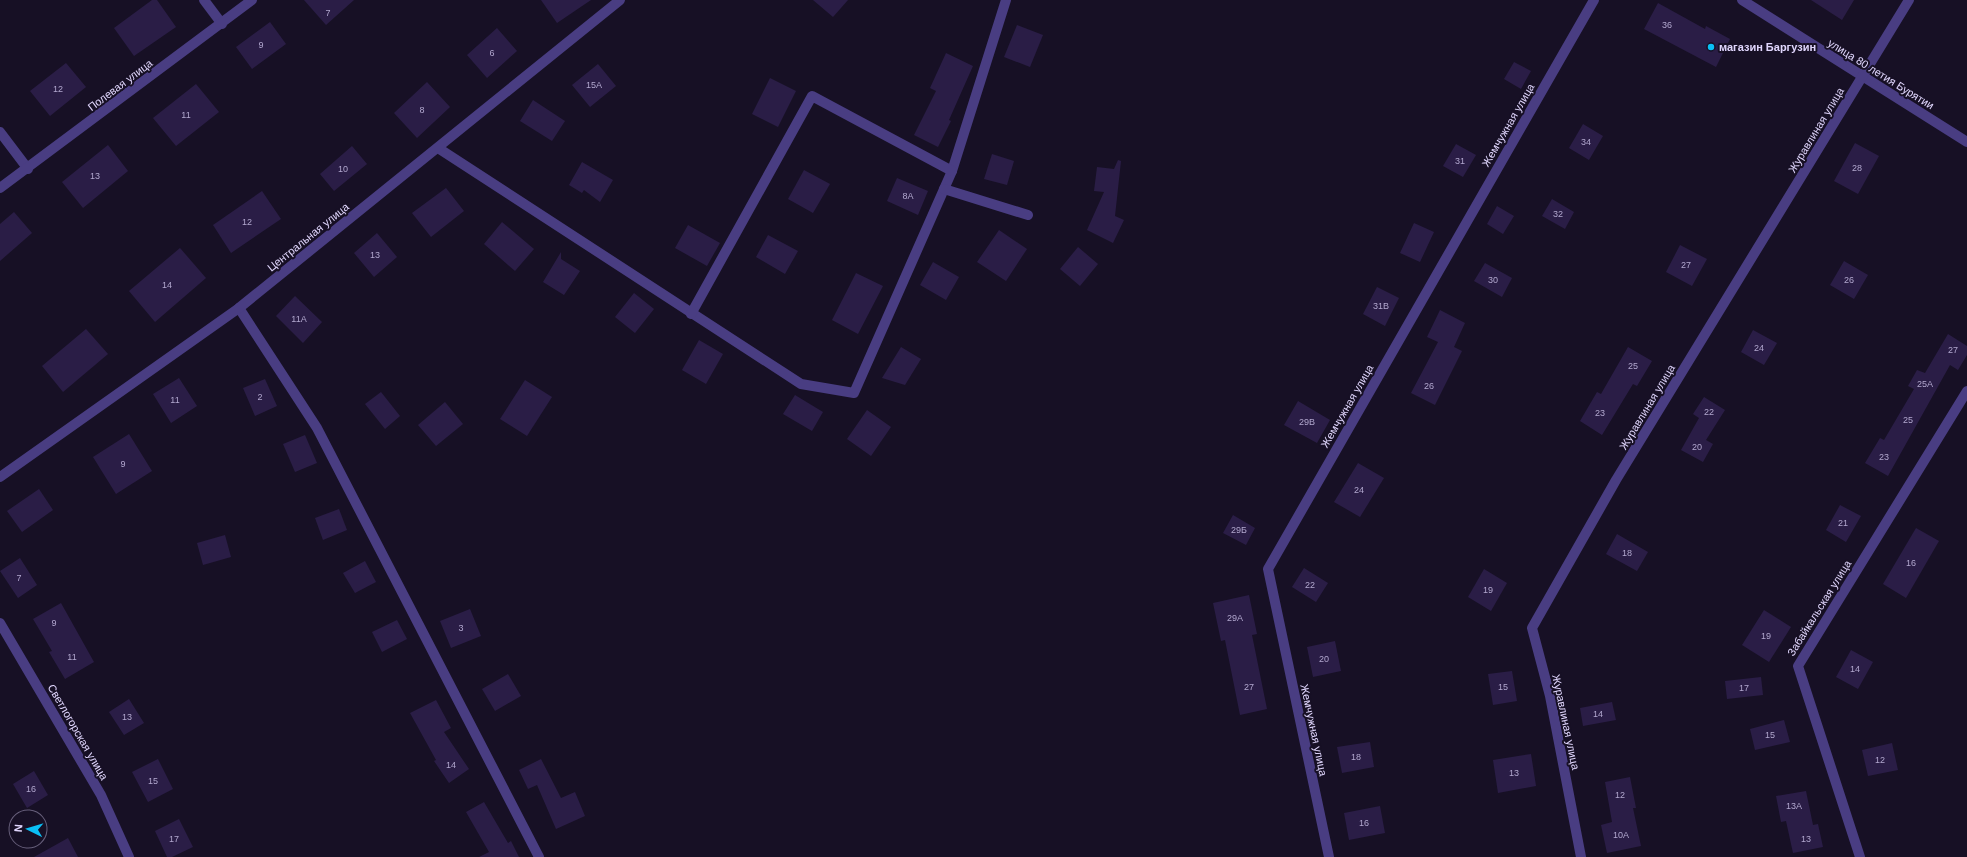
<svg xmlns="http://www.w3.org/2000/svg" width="1967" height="857" font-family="Helvetica,sans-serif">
  <rect width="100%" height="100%" fill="#171025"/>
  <g fill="#2a1d46">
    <path d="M 152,0 L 157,0 L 176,27 L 134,56 L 114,28 Z"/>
    <path d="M 304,0 L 354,0 L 326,25 Z"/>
    <path d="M 541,0 L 591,0 L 557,23 Z"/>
    <path d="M 813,0 L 848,0 L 833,17 Z"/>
    <path d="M 1811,0 L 1854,0 L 1842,20 Z"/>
    <path d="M 1658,3 L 1705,29 L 1706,26 L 1730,39 L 1716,67 L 1644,29 Z"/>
    <path d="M 270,22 L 286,44 L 252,69 L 236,47 Z"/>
    <path d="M 1017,25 L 1043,35 L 1030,67 L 1004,57 Z"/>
    <path d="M 497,28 L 517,51 L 487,78 L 467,55 Z"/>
    <path d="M 946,53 L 973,66 L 949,120 L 951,121 L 938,147 L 914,135 L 936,91 L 930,88 Z"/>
    <path d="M 1514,62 L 1531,71 L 1521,89 L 1504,79 Z"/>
    <path d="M 66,63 L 86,87 L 50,116 L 30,91 Z"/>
    <path d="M 598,64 L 616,86 L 590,107 L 572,85 Z"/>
    <path d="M 770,78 L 796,91 L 778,127 L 752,114 Z"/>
    <path d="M 427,82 L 450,107 L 417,138 L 394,113 Z"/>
    <path d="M 196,84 L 219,112 L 176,146 L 153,118 Z"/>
    <path d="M 533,100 L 565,121 L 552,141 L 520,121 Z"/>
    <path d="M 1583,124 L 1603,136 L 1589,160 L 1569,148 Z"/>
    <path d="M 1855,143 L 1879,156 L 1858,194 L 1834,181 Z"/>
    <path d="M 1456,144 L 1476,155 L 1463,177 L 1443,166 Z"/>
    <path d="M 108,145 L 128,171 L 83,208 L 62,182 Z"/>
    <path d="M 352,146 L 367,164 L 334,191 L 320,174 Z"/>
    <path d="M 992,154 L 1014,161 L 1007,185 L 984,179 Z"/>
    <path d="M 1118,160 L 1121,161 L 1115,216 L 1124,220 L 1113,243 L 1087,230 L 1104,192 L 1094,191 L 1097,167 L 1114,169 Z"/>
    <path d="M 582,162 L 613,180 L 600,202 L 584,190 L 582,193 L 569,185 Z"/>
    <path d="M 804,170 L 830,184 L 813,213 L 788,199 Z"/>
    <path d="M 897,178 L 928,191 L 918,215 L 887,201 Z"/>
    <path d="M 446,188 L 464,211 L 431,237 L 412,213 Z"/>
    <path d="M 262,191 L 281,219 L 231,253 L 213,225 Z"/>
    <path d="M 1552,199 L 1574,212 L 1565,229 L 1542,216 Z"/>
    <path d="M 1497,206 L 1514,216 L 1503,234 L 1487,224 Z"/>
    <path d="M 14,212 L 32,233 L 0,261 L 0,224 Z"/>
    <path d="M 502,222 L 534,249 L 515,271 L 484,244 Z"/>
    <path d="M 1414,223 L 1434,232 L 1420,262 L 1400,253 Z"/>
    <path d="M 688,225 L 720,243 L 707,266 L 675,248 Z"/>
    <path d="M 999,230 L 1027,249 L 1006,281 L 977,262 Z"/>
    <path d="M 377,233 L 397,257 L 374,277 L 354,253 Z"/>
    <path d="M 768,235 L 798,251 L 785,274 L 756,257 Z"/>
    <path d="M 1680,245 L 1707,259 L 1692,286 L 1666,272 Z"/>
    <path d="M 1078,247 L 1098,264 L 1080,286 L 1060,269 Z"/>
    <path d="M 180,248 L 206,278 L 155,322 L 129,291 Z"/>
    <path d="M 561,252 L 561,259 L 580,271 L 564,295 L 543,282 Z"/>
    <path d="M 1844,261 L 1868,275 L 1854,299 L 1830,285 Z"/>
    <path d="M 933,262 L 959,277 L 946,300 L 920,285 Z"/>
    <path d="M 1485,263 L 1512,278 L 1502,297 L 1474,281 Z"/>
    <path d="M 856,273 L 883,286 L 858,334 L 832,320 Z"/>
    <path d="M 1377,287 L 1399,298 L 1385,326 L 1363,314 Z"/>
    <path d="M 634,293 L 654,309 L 635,333 L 615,317 Z"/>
    <path d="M 295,296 L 322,322 L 303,343 L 276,316 Z"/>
    <path d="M 1440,310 L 1465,323 L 1454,347 L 1462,351 L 1435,405 L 1411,393 L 1438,342 L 1427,337 Z"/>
    <path d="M 86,329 L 108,354 L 63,392 L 42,366 Z"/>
    <path d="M 1753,330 L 1777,343 L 1764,365 L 1741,352 Z"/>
    <path d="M 1948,334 L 1967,346 L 1967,355 L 1958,370 L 1950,365 L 1888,476 L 1865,463 L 1880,438 L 1884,440 L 1914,389 L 1908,386 L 1917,370 L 1925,373 Z"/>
    <path d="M 699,340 L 723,354 L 706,384 L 682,370 Z"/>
    <path d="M 901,347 L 921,359 L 905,385 L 882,378 Z"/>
    <path d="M 1628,347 L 1652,361 L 1637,386 L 1633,384 L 1602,435 L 1580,421 L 1597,392 L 1601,394 Z"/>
    <path d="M 179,378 L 197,406 L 171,423 L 153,394 Z"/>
    <path d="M 265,379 L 277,406 L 255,416 L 243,388 Z"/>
    <path d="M 525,380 L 552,397 L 527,436 L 500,419 Z"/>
    <path d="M 381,392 L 400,416 L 385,429 L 365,404 Z"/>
    <path d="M 795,395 L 823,412 L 812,431 L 783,414 Z"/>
    <path d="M 1704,397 L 1725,410 L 1706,440 L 1713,444 L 1703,462 L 1681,450 L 1699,418 L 1693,414 Z"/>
    <path d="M 1298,401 L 1330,420 L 1317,443 L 1284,425 Z"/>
    <path d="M 445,402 L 463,424 L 436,446 L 418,425 Z"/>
    <path d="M 867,410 L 891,427 L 871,456 L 847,439 Z"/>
    <path d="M 129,434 L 152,471 L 116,494 L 93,457 Z"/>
    <path d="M 305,435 L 317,463 L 295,472 L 283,444 Z"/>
    <path d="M 1358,463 L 1384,478 L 1360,517 L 1334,502 Z"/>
    <path d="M 39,489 L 53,510 L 22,532 L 7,511 Z"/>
    <path d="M 1840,505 L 1861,516 L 1846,542 L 1826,530 Z"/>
    <path d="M 339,509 L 347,530 L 323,540 L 315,518 Z"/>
    <path d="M 1233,515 L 1255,528 L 1246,545 L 1223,533 Z"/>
    <path d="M 1916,528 L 1939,541 L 1906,598 L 1883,584 Z"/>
    <path d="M 1617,534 L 1648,552 L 1637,571 L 1606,554 Z"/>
    <path d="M 225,535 L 231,557 L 203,565 L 197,543 Z"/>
    <path d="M 20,558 L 37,585 L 18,598 L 0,571 Z"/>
    <path d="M 365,561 L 376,582 L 355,593 L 343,573 Z"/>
    <path d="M 1304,568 L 1328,583 L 1316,602 L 1292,587 Z"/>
    <path d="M 1484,569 L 1507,583 L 1491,611 L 1468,597 Z"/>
    <path d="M 1249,595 L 1257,634 L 1252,635 L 1267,709 L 1240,715 L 1225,640 L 1221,641 L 1213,603 Z"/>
    <path d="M 61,603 L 94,662 L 65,679 L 49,652 L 52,651 L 33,619 Z"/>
    <path d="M 470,609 L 481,636 L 451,648 L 440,621 Z"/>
    <path d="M 1764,610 L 1791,627 L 1769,662 L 1742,645 Z"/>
    <path d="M 397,620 L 407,639 L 382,652 L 372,632 Z"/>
    <path d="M 1335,641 L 1341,671 L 1313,677 L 1307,647 Z"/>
    <path d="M 1851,650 L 1873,662 L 1858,689 L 1836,677 Z"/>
    <path d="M 1512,671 L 1517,701 L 1493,705 L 1488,674 Z"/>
    <path d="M 508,674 L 521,696 L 495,711 L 482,689 Z"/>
    <path d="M 1761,677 L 1763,695 L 1727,699 L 1725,681 Z"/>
    <path d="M 129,699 L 144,723 L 124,735 L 109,712 Z"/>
    <path d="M 436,700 L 451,728 L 444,732 L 469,769 L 449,783 L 434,761 L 436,760 L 410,713 Z"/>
    <path d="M 1612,702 L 1616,720 L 1583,726 L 1580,708 Z"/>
    <path d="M 1784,720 L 1790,742 L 1755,750 L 1750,729 Z"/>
    <path d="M 1370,742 L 1374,767 L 1342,773 L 1337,747 Z"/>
    <path d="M 1892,743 L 1898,770 L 1868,776 L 1862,750 Z"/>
    <path d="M 1531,754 L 1536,786 L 1498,793 L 1493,760 Z"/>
    <path d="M 158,759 L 173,789 L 148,802 L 132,772 Z"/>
    <path d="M 541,759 L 561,798 L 575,792 L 585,816 L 556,829 L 537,785 L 528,789 L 519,770 Z"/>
    <path d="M 34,771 L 48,795 L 27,808 L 13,784 Z"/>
    <path d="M 1630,777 L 1636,808 L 1633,808 L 1641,846 L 1607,853 L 1601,825 L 1612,822 L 1605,782 Z"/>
    <path d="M 1806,791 L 1813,825 L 1818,824 L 1823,847 L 1793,853 L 1786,821 L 1781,822 L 1776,796 Z"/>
    <path d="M 484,802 L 508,843 L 511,841 L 519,857 L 479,857 L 489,852 L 466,812 Z"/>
    <path d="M 1380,806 L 1385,833 L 1349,840 L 1344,813 Z"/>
    <path d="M 179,819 L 193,847 L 172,857 L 167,857 L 155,831 Z"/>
    <path d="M 68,838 L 78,857 L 34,857 Z"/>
  </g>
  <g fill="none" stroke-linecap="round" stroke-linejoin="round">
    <g stroke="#493d82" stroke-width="10">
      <path d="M 204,0 L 222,24"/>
      <path d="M 1742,0 L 1967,142"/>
      <path d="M 0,132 L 28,169"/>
      <path d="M 438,148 L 801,384 L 854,393 L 952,171 L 1006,0"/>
      <path d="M 944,189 L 1028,215"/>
      <path d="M 239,308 L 317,428 L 539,857"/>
      <path d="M 691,314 L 812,96 L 952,171"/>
      <path d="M 0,623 L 101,795 L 129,857"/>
      <path d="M 1329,857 L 1268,569 L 1594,0"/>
      <path d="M 1581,857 L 1550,696 L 1532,628 L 1616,480 L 1909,0"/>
      <path d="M 1860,857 L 1798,666 L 1967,391"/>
    </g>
    <g stroke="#493d82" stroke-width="10">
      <path d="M 0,188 L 252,0"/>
      <path d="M 0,477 L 239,308 L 620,0"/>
    </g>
  </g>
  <circle fill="#0abff5" stroke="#171025" stroke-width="1.5" cx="1711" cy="47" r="4"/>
  <g text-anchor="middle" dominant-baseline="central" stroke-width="4" stroke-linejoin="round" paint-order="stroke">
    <g font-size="9" fill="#b2a8cf">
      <text x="328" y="13">7</text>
      <text x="1667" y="25">36</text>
      <text x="261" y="45">9</text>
      <text x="492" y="53">6</text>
      <text x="594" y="85">15А</text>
      <text x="58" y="89">12</text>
      <text x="422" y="110">8</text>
      <text x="186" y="115">11</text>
      <text x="1586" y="142">34</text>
      <text x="1460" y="161">31</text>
      <text x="1857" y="168">28</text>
      <text x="343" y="169">10</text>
      <text x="95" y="176">13</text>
      <text x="908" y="196">8А</text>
      <text x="1558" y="214">32</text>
      <text x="247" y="222">12</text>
      <text x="375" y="255">13</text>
      <text x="1686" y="265">27</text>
      <text x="1493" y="280">30</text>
      <text x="1849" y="280">26</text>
      <text x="167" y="285">14</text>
      <text x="1381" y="306">31В</text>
      <text x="299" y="319">11А</text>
      <text x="1759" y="348">24</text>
      <text x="1953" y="350">27</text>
      <text x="1633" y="366">25</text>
      <text x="1925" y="384">25А</text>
      <text x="1429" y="386">26</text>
      <text x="260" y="397">2</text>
      <text x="175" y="400">11</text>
      <text x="1709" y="412">22</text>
      <text x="1600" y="413">23</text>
      <text x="1908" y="420">25</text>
      <text x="1307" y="422">29В</text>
      <text x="1697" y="447">20</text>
      <text x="1884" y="457">23</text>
      <text x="123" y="464">9</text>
      <text x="1359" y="490">24</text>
      <text x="1843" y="523">21</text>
      <text x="1239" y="530">29Б</text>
      <text x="1627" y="553">18</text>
      <text x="1911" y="563">16</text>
      <text x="19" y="578">7</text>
      <text x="1310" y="585">22</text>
      <text x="1488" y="590">19</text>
      <text x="1235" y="618">29А</text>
      <text x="54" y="623">9</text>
      <text x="461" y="628">3</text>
      <text x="1766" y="636">19</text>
      <text x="72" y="657">11</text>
      <text x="1324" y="659">20</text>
      <text x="1855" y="669">14</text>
      <text x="1249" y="687">27</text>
      <text x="1503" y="687">15</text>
      <text x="1744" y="688">17</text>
      <text x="1598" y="714">14</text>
      <text x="127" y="717">13</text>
      <text x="1770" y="735">15</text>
      <text x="1356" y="757">18</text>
      <text x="1880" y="760">12</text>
      <text x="451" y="765">14</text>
      <text x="1514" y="773">13</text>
      <text x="153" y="781">15</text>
      <text x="31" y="789">16</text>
      <text x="1620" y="795">12</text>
      <text x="1794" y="806">13А</text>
      <text x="1364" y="823">16</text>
      <text x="1621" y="835">10А</text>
      <text x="174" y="839">17</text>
      <text x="1806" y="839">13</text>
    </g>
    <g font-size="11" font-weight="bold" fill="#e0d6fd" stroke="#171025" text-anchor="start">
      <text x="1719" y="47">магазин Баргузин</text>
    </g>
    <g font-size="11" fill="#e0d6fd" stroke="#171025">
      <text transform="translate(1881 74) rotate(32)">улица 80 летия Бурятии</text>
      <text transform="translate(120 85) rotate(-37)">Полевая улица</text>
      <text transform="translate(1508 125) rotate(-60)">Жемчужная улица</text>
      <text transform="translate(1816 130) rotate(-59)">Журавлиная улица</text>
      <text transform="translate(308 237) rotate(-39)">Центральная улица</text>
      <text transform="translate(1347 406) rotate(-60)">Жемчужная улица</text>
      <text transform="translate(1647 407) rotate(-59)">Журавлиная улица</text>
      <text transform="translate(1819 608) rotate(-58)">Забайкальская улица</text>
      <text transform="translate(1566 722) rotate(78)">Журавлиная улица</text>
      <text transform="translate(1314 730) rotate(78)">Жемчужная улица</text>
      <text transform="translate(78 732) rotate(60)">Светлогорская улица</text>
    </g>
  </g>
  <g transform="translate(28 829) rotate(275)"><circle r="19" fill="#171025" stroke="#675f7b"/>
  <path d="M0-3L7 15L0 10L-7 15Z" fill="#0abff5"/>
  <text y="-6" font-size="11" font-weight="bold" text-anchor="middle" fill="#e0d6fd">N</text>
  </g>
</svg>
